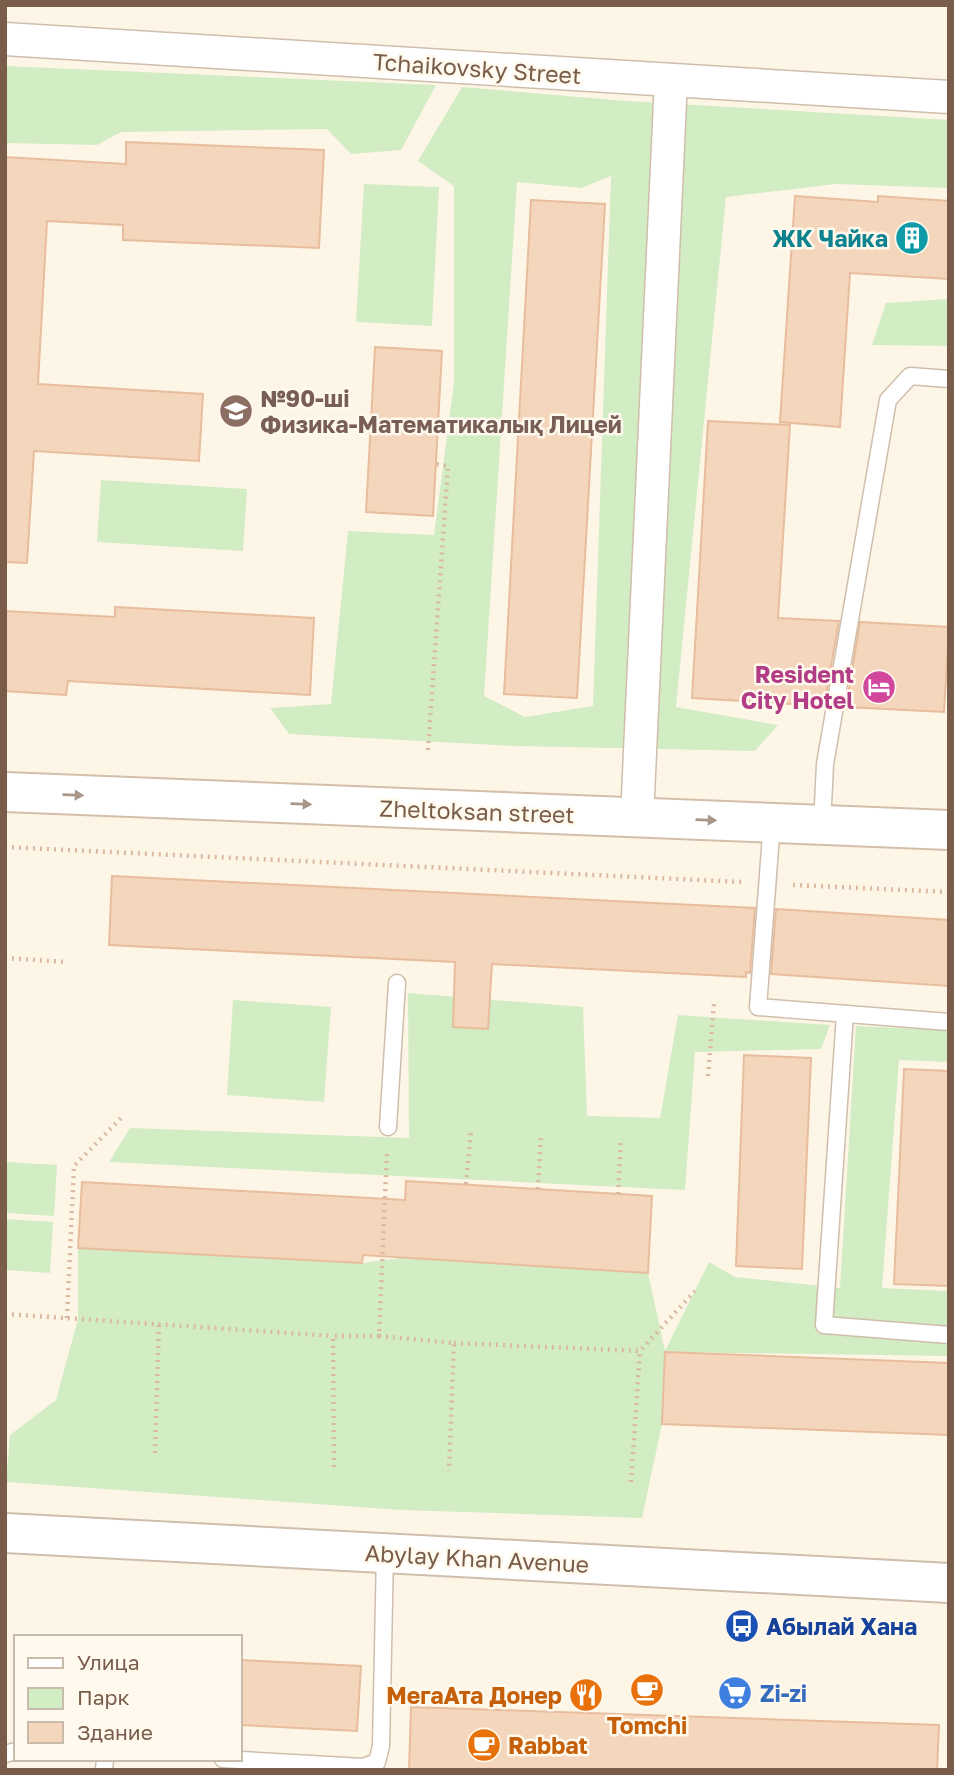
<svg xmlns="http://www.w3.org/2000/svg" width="954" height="1775" font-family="'Golos Text',sans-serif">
  <rect width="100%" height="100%" fill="#fdf6e7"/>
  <g fill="#d2ecc4" fill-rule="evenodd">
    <path d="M 5,66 L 436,85 L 401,150 L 351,154 L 327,129 L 121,132 L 97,145 L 5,143 Z"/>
    <path d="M 462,87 L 626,101 L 949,120 L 949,188 L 836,184 L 726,197 L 676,707 L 778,725 L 755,751 L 517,746 L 289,734 L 270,708 L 331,704 L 348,531 L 434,535 L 454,383 L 454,186 L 418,161 ZM 611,176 L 593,706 L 525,717 L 484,696 L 517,182 L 581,188 Z"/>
    <path d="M 364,184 L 439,187 L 432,326 L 356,322 Z"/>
    <path d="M 949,299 L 949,346 L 872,345 L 886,303 Z"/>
    <path d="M 101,480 L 247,489 L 243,551 L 97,542 Z"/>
    <path d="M 408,993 L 583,1007 L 587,1116 L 660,1118 L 678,1015 L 830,1025 L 821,1049 L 695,1052 L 685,1190 L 109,1162 L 130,1128 L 409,1138 Z"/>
    <path d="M 233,1000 L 331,1007 L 324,1102 L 227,1095 Z"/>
    <path d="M 856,1026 L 949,1030 L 949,1062 L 899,1060 L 882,1288 L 949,1291 L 949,1356 L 665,1352 L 662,1424 L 642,1518 L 402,1510 L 6,1482 L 10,1435 L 56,1400 L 78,1319 L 78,1248 L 362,1263 L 401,1258 L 648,1273 L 665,1351 L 709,1262 L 735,1277 L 840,1288 Z"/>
    <path d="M 5,1162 L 57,1165 L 54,1216 L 5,1213 Z"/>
    <path d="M 5,1219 L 53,1222 L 50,1273 L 5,1270 Z"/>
  </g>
  <g fill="#f4d6bd" stroke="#e8bd9d" stroke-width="2">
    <path d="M 126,142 L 324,150 L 319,248 L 123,240 L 123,225 L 47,221 L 38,384 L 203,394 L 199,461 L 34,451 L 27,563 L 5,562 L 5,157 L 126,164 Z"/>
    <path d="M 795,196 L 878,202 L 878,196 L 949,201 L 949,279 L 850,273 L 840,427 L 780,422 Z"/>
    <path d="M 531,200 L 605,204 L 577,698 L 504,694 Z"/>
    <path d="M 375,347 L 442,351 L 433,516 L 366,512 Z"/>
    <path d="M 708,421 L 790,425 L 778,618 L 839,621 L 824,706 L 692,698 Z"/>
    <path d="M 115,607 L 314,618 L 310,695 L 68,681 L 66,695 L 5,691 L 5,611 L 115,617 Z"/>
    <path d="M 860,622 L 949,627 L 944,712 L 846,707 Z"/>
    <path d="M 112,876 L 755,908 L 750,973 L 746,972 L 746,977 L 492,964 L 488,1029 L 453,1027 L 455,962 L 109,945 Z"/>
    <path d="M 776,909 L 949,920 L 949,986 L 771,974 Z"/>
    <path d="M 744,1055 L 811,1058 L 802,1269 L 736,1266 Z"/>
    <path d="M 904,1069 L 949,1071 L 949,1286 L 894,1284 Z"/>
    <path d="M 406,1181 L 652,1196 L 648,1273 L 363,1255 L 362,1263 L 78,1248 L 82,1182 L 405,1200 Z"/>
    <path d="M 665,1352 L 949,1363 L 949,1435 L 662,1424 Z"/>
    <path d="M 240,1660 L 361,1666 L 357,1731 L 240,1725 Z"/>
    <path d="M 411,1707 L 939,1725 L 937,1770 L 409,1770 Z"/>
  </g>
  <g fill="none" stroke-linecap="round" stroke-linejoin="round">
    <g stroke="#d0beac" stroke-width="19">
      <g id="service">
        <path d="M 772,822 L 758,1007 L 949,1022"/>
        <path d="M 822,825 L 825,764 L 888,400 L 910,376 L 949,379"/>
        <path d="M 845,1014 L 824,1325 L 949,1335"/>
        <path d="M 388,1127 L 397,983"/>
        <path d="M 5,1754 L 16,1751"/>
        <path d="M 223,1759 L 363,1767 L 377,1762 L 381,1746 L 385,1553"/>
        <path d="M 104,1770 L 105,1759"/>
      </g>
    </g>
    <g stroke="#d0beac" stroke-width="35">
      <g id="minor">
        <path d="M 5,39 L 949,97"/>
        <path d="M 637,817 L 671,80"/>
      </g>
    </g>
    <g stroke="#d0beac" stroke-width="42">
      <path id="tertiary" d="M 5,1533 L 949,1583"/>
    </g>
    <g stroke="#d3bfa9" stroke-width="42">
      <path id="secondary" d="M 5,792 L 949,830"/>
    </g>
    <g stroke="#dab9a0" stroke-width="4.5" stroke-dasharray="2 5" stroke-linecap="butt">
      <path d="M 428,750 L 448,466 L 436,464"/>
      <path d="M 5,847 L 742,882"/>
      <path d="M 793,885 L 949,892"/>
      <path d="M 5,958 L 66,962"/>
      <path d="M 708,1076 L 714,1004"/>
      <path d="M 466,1184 L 471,1131"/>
      <path d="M 538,1189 L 541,1134"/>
      <path d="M 618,1194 L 621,1138"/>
      <path d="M 5,1314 L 333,1336"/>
      <path d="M 67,1318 L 74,1166 L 123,1116"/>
      <path d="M 379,1336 L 454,1343 L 449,1471"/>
      <path d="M 454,1343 L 640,1351 L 695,1291"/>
      <path d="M 155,1453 L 159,1324"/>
      <path d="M 334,1467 L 333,1336 L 379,1336 L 387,1152"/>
      <path d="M 631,1482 L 640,1351"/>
    </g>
    <use href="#service" stroke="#fff" stroke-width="16"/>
    <use href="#minor" stroke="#fff" stroke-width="32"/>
    <use href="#tertiary" stroke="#fff" stroke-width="38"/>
    <use href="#secondary" stroke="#fff" stroke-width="38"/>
  </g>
  <defs><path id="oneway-solid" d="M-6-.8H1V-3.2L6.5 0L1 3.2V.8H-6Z" transform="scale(1.75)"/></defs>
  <g fill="#a89689">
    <use href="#oneway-solid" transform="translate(73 795) rotate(2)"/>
    <use href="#oneway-solid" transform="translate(301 804) rotate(2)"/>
    <use href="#oneway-solid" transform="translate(706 820) rotate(2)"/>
  </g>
  <defs>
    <g id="building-disc" transform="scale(1.75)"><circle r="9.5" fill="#0f9aa8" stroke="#fff9ee"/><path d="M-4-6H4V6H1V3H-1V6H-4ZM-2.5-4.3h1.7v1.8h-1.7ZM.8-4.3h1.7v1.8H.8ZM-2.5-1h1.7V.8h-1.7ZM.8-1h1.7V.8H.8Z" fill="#fff"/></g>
    <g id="school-disc" transform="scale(1.75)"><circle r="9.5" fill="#8d6e63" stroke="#fff9ee"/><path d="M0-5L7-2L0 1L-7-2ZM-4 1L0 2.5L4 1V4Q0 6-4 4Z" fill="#fff"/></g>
    <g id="hotel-disc" transform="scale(1.75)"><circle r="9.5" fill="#d1479c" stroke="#fff9ee"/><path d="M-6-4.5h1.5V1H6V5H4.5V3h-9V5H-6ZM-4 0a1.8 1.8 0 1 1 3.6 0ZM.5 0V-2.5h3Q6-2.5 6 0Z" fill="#fff"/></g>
    <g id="bus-disc" transform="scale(1.75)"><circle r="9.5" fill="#1a4fb4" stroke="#fff9ee"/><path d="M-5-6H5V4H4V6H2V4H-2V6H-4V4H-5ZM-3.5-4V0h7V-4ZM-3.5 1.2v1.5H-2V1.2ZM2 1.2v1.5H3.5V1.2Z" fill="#fff"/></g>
    <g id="cafe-disc" transform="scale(1.75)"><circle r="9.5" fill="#e8710a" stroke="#fff9ee"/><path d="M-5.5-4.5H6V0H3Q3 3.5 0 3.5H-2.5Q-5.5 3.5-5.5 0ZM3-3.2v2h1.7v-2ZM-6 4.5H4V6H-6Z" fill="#fff"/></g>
    <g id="supermarket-disc" transform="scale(1.75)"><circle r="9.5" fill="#3f7fe0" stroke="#fff9ee"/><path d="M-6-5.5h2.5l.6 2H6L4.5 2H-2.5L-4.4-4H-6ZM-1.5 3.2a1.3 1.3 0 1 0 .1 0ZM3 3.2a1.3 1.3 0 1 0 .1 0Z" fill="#fff"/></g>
    <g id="restaurant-disc" transform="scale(1.75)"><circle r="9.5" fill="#e8710a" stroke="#fff9ee"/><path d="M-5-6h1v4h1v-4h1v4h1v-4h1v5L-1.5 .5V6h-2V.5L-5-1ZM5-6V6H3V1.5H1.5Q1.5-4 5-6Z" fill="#fff"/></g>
  </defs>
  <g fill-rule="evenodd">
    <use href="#building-disc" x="912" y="238"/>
    <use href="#school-disc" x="236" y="411"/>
    <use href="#hotel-disc" x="879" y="687"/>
    <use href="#bus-disc" x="742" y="1626"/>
    <use href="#cafe-disc" x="647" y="1690"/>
    <use href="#supermarket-disc" x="735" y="1693"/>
    <use href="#restaurant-disc" x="586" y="1695"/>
    <use href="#cafe-disc" x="484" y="1745"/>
  </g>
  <g text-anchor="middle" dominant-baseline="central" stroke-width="5" stroke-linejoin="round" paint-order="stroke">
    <g font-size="23" fill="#795d4a" stroke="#fff9ee">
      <text transform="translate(477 68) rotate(4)">Tchaikovsky Street</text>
      <text transform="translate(477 811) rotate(2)">Zheltoksan street</text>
      <text transform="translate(477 1558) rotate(3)">Abylay Khan Avenue</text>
    </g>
    <g font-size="23" font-weight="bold" fill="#0d838f" stroke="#fff9ee" text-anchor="end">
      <text x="888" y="238">ЖК Чайка</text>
    </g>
    <g font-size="23" font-weight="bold" fill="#785e54" stroke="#fff9ee" text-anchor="start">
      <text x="260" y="398">№90-ші<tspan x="260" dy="26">Физика-Математикалық Лицей</tspan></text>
    </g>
    <g font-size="23" font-weight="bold" fill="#b23c85" stroke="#fff9ee" text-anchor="end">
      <text x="854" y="674">Resident<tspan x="854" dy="26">City Hotel</tspan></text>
    </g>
    <g font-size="23" font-weight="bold" fill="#164399" stroke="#fff9ee" text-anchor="start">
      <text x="766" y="1626">Абылай Хана</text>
    </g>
    <g font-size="23" font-weight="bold" fill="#366cbe" stroke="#fff9ee" text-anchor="start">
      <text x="760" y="1693">Zi-zi</text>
    </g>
    <g font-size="23" font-weight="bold" fill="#c56008" stroke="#fff9ee" text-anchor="end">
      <text x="562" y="1695">МегаАта Донер</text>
      <text x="647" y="1725" text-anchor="middle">Tomchi</text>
      <text x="508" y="1745" text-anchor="start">Rabbat</text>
    </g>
  </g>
  <rect width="954" height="1775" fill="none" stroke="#795d4a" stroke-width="14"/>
  <rect x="14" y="1635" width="228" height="126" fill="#fff9ee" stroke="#c9bbac" stroke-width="2"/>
  <rect x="28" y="1658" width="35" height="10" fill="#ffffff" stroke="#c9bbac" stroke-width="2"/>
  <text x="77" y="1670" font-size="21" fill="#795d4a">Улица</text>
  <rect x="28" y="1688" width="35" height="21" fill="#d2ecc4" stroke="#c9bbac" stroke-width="2"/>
  <text x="77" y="1705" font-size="21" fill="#795d4a">Парк</text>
  <rect x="28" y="1722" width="35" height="21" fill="#f4d6bd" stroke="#c9bbac" stroke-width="2"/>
  <text x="77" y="1740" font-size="21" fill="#795d4a">Здание</text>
</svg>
